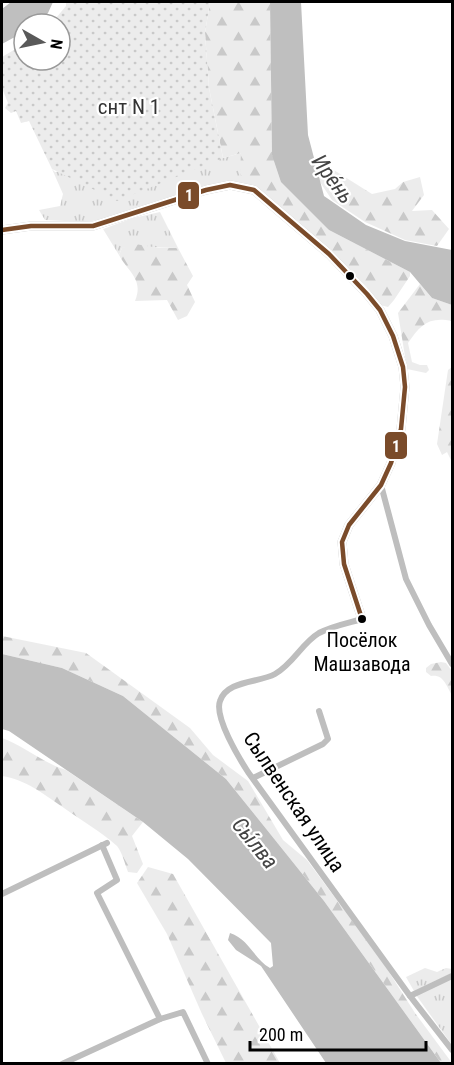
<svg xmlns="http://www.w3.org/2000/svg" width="454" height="1065" font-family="'Roboto Condensed',sans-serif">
  <defs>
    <pattern id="grass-tufts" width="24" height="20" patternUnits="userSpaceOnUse" patternTransform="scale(1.5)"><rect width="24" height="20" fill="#ececec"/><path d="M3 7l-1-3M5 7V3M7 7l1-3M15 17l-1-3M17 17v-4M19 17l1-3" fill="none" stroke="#c9c9c9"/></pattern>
    <pattern id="forest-firs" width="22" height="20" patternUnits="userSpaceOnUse" patternTransform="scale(1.5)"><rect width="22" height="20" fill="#ececec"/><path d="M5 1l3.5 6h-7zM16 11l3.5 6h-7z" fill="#c9c9c9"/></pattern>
    <pattern id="garden-dots" width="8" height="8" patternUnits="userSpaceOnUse" patternTransform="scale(1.5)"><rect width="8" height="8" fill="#ececec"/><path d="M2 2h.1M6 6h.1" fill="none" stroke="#c9c9c9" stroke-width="1.8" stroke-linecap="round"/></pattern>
  </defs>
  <rect width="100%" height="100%" fill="#fff"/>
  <g fill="url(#grass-tufts)">
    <path d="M 241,153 L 252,186 L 232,182 L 105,219 L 85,222 L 45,220 L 39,210 L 60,206 L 63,194 L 52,169 L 55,172 L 223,158 Z"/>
    <path d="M 160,212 L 178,248 C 159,248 141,246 122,248 L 119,255 L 103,229 L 133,218 Z"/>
    <path d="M 425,968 L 437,972 L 446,968 L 452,969 L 452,973 L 414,991 L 406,977 Z"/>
    <path d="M 452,977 L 452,1045 L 416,995 Z"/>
  </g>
  <g fill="url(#forest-firs)">
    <path d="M 210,2 L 270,2 L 272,155 L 329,230 L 410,272 L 410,276 L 394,300 L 388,307 L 380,305 L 366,286 L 326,246 L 244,180 L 240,173 L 241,153 L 223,158 L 209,88 L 205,33 Z"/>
    <path d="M 318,167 L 329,167 L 372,194 L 395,189 L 403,182 L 420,177 L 424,195 L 412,211 L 432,210 L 449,229 L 437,246 L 405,240 L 365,222 L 332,200 L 318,179 Z"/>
    <path d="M 135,244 L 159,248 L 178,248 L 193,276 L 187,285 L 195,302 L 187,316 L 178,320 L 167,300 L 135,301 C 144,279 128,272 119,255 L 122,248 Z"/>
    <path d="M 420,284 L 432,298 L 452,305 L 452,321 C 429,316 420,325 408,343 L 412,362 L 420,365 L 427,365 L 429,370 L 426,373 L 407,369 L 398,313 Z"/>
    <path d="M 452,367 L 452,462 L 447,452 L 442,455 L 437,444 L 448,370 Z"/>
    <path d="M 2,636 L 86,653 L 190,728 L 213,755 L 248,781 L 283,840 L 307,860 L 382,961 L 415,1013 L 452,1063 L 441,1063 L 324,901 L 226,779 L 123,696 L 62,668 L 2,654 Z"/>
    <path d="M 441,662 L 446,663 L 452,671 L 452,695 C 446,686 444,674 431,676 L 426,672 L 426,668 L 431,664 Z"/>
    <path d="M 2,738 C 24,746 43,763 66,770 L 143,822 L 132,836 L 143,864 L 137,873 L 128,872 C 125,864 122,852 117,846 C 100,831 82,821 64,808 C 45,795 25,779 2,776 Z"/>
    <path d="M 148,867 L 173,874 L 280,1063 L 226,1063 L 202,1014 L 167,934 L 137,883 Z"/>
  </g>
  <path fill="url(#garden-dots)" d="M 66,2 L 210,2 L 205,33 L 209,88 L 223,158 L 117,201 L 52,169 L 29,121 L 21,123 L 16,111 L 11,113 L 5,108 L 8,103 L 2,88 L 2,57 L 24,44 L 24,60 L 60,60 L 60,24 L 51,24 L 66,6 Z"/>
  <g fill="#bfbfbf">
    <path d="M 11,2 L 53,2 L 48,13 L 37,24 L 24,24 L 24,32 L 2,44 L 2,9 Z"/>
    <path d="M 270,2 L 301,2 L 308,135 L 324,196 L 366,225 L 405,241 L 452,250 L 452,305 L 432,298 L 410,272 L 329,230 L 281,182 L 272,155 Z"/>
    <path d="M 2,654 L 62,668 L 123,696 L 226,779 L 324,901 L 441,1063 L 326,1063 L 261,966 L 236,950 L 228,940 L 230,933 C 249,939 254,959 270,968 L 273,966 L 271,943 L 188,859 L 143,822 L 9,731 L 2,729 Z"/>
  </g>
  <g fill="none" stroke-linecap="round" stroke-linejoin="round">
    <g stroke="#bebebe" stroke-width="6">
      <path d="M 381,485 L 406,579 L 429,625 L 452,664"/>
      <path d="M 362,619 C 348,623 332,626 319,633 C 302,643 293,664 275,674 C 259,683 227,680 220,701 C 214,717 239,758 248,772 L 410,996 L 452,1050"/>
      <path d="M 253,778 L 323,744 L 328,739 L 319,711"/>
      <path d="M 102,845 L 117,880 L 97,893 L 160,1019"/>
      <path d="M 2,894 L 107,843"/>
      <path d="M 410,996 L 452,976"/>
      <path d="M 62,1064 L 160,1019 L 183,1012 L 208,1064"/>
    </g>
    <path stroke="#b8b8b8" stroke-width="9" d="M 2,230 L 31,226 L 93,226 L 206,190 L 230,185 L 254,190 L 329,254 L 367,294 L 380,310 L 393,336 L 403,367 L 405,387 L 401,429 L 391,463 L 381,485 L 349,525 L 342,542 L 344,564 L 362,619"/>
    <g stroke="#fff" stroke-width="9">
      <path id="bus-1" d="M 2,230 L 31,226 L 93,226 L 206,190 L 230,185 L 254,190 L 329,254 L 367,294 L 380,310 L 393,336 L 403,367 L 405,387 L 401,429 L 391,463 L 381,485 L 349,525 L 342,542 L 344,564 L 362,619"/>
    </g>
    <use href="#bus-1" stroke="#7a4b2a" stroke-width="4.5"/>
  </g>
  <g fill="#000" stroke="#fff" stroke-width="2">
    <circle cx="350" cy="276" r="5"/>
    <circle cx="362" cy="619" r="5"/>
  </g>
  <g text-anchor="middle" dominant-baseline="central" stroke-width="4.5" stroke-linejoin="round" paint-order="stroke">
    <g font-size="20" fill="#000" stroke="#fff">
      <text x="362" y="640">Посёлок<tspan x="362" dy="24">Машзавода</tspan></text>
    </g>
    <g font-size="21" fill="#333" stroke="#fff">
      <text x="129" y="107">снт N 1</text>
    </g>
    <g font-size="21" fill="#000" stroke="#fff">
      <text transform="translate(294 802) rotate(56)">Сылвенская улица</text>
    </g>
    <g font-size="22" font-style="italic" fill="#444" stroke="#fff">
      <text transform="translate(333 179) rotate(54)">Ире́нь</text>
      <text transform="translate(255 843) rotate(51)">Сы́лва</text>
    </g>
  </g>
  <g stroke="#fff" stroke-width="2">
    <rect x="177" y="181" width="23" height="29" rx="6" fill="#7a4b2a"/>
    <rect x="384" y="431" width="24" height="29" rx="6" fill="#7a4b2a"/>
  </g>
  <g font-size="16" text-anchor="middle" font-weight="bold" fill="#fff">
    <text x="189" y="201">1</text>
    <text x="396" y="452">1</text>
  </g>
  <rect width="454" height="1065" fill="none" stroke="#000000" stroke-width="6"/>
  <g transform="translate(42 42) rotate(99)"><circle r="28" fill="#ffffff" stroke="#999999" stroke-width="1.5"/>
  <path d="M0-4.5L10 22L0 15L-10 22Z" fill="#595959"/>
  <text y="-9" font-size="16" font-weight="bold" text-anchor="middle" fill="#000000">N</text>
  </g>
  <path d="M250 1041v9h176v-9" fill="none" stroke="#000000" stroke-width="3"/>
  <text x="259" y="1041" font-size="18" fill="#000000" stroke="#ffffff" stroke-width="4.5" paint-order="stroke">200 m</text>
</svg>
